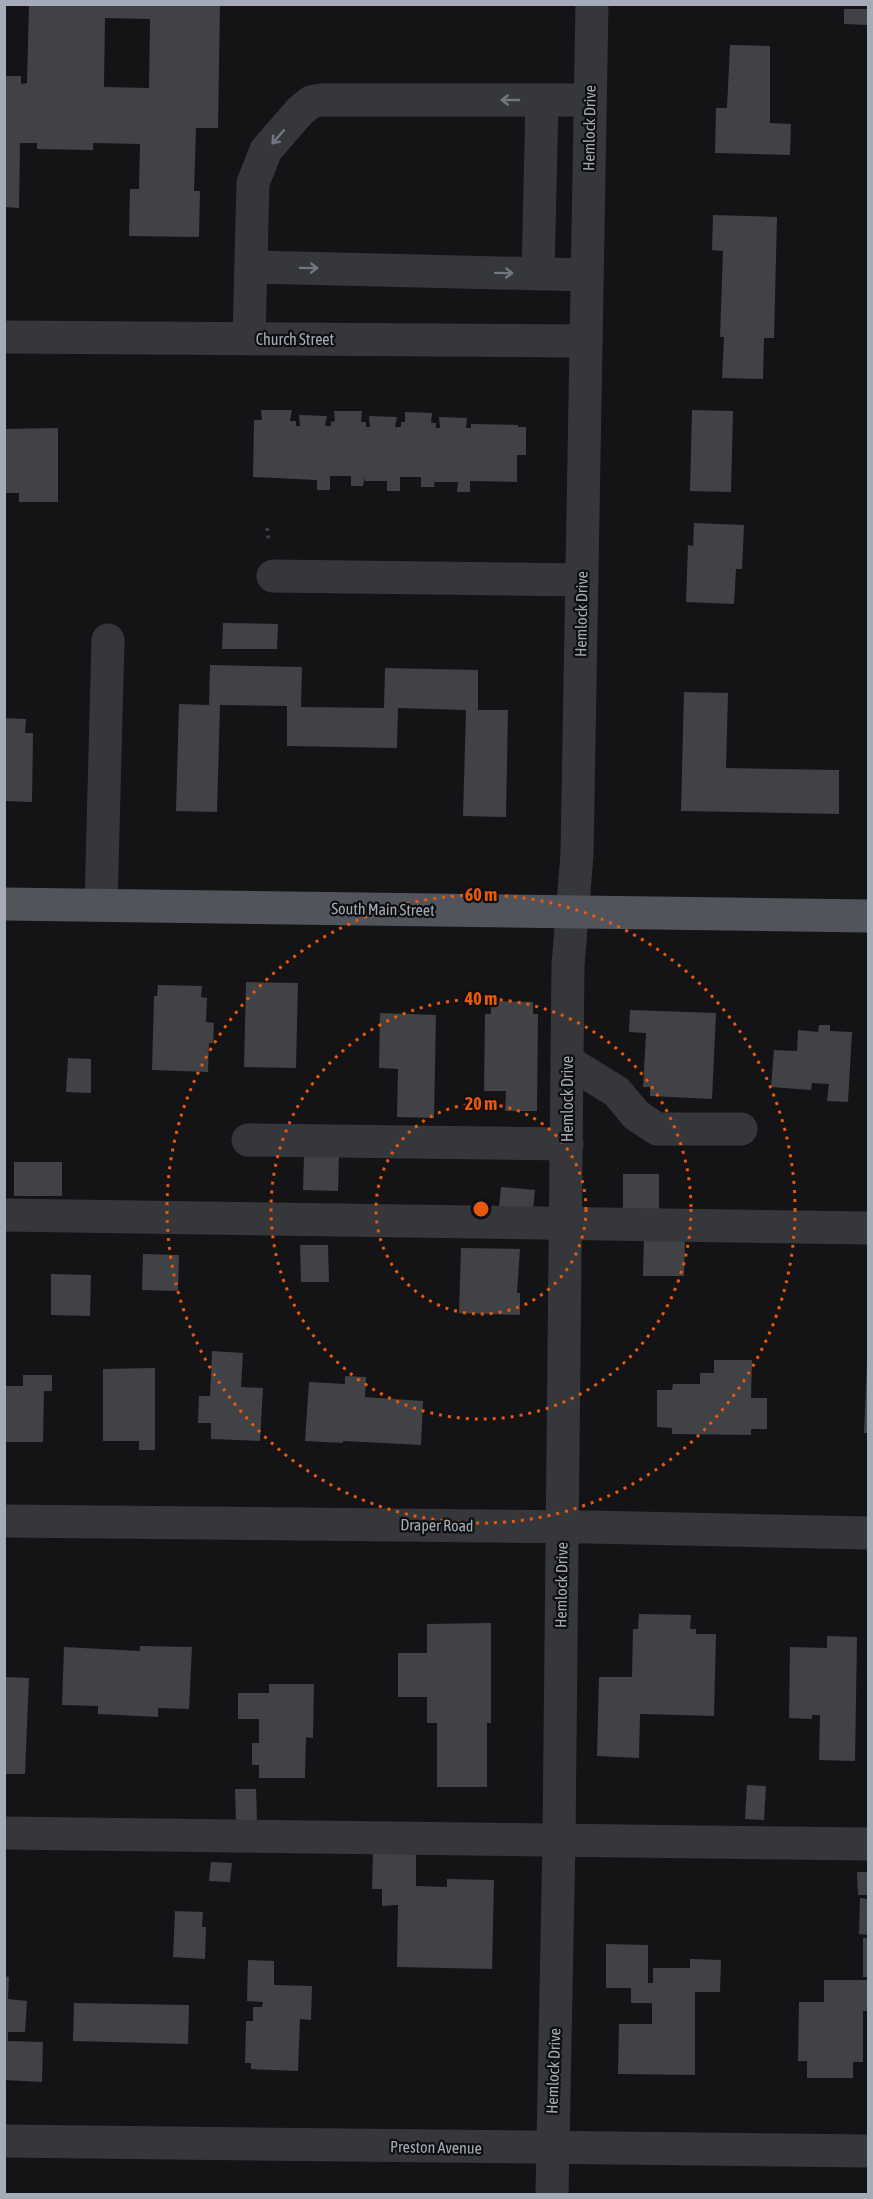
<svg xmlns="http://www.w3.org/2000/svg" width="873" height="2199" font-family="'Asap Condensed',sans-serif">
  <rect width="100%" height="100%" fill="#141416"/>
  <g fill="#404246" fill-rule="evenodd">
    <path d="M 29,4 L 220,4 L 218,128 L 196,128 L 194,191 L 200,191 L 199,237 L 129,236 L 130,189 L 139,189 L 140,144 L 93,143 L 93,150 L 37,149 L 37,143 L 20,143 L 19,208 L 4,207 L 4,76 L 21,76 L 21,84 L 27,83 ZM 105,18 L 150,19 L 149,88 L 104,87 Z"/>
    <path d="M 844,9 L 868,9 L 868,25 L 844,24 Z"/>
    <path d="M 730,45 L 770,46 L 770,123 L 791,124 L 790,155 L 715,153 L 716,108 L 727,108 Z"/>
    <path d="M 713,215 L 777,217 L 774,338 L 764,338 L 763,379 L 722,378 L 724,337 L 720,337 L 723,251 L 712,250 Z"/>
    <path d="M 261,410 L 292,410 L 290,421 L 296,421 L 296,426 L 300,426 L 299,415 L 327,416 L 325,426 L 331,426 L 331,422 L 335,421 L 334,411 L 362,411 L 361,422 L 366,422 L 366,427 L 370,427 L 369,416 L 397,417 L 395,427 L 401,427 L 401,422 L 405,422 L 405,412 L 432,413 L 431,423 L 436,423 L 436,428 L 440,428 L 439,417 L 467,418 L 466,428 L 471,428 L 471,424 L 518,425 L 518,427 L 526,427 L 526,455 L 517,455 L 517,482 L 470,481 L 470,492 L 457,492 L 458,482 L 435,482 L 435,478 L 434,487 L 421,487 L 421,477 L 400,477 L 400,491 L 387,491 L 387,481 L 365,481 L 365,476 L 363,486 L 351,486 L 351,476 L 330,476 L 330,490 L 317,490 L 317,480 L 253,477 L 254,420 L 262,420 Z"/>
    <path d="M 692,410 L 733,411 L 731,492 L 690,491 Z"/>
    <path d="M 58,428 L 58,502 L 19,502 L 19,493 L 4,493 L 4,429 Z"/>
    <path d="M 694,523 L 744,525 L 742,569 L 736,569 L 734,604 L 686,602 L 688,545 L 693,546 Z"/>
    <path d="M 223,623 L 278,624 L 277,649 L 222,649 Z"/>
    <path d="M 210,665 L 302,667 L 301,707 L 384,708 L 385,668 L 478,670 L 478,710 L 508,710 L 506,817 L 463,816 L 466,710 L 398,708 L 397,748 L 287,746 L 287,706 L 220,705 L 217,812 L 176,811 L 179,704 L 209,705 Z"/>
    <path d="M 684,692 L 728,693 L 726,768 L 839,770 L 839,814 L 681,811 Z"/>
    <path d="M 5,718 L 26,719 L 25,733 L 33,733 L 32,802 L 5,801 Z"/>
    <path d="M 246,982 L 298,983 L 296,1068 L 244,1067 Z"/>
    <path d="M 158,985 L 202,986 L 201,997 L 207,998 L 206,1022 L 214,1023 L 213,1043 L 209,1043 L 208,1072 L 152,1070 L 154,996 L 157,996 Z"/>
    <path d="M 491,1001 L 533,1002 L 533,1014 L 538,1014 L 537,1111 L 505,1111 L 506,1091 L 484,1091 L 485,1014 L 491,1014 Z"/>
    <path d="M 630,1010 L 716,1013 L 712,1099 L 650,1096 L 650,1087 L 643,1087 L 646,1033 L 629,1032 Z"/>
    <path d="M 380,1013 L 436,1015 L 434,1118 L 397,1117 L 398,1069 L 379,1068 Z"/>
    <path d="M 819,1025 L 830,1025 L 830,1031 L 852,1032 L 848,1102 L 827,1101 L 829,1084 L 812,1083 L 811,1090 L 771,1087 L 774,1050 L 797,1051 L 798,1030 L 818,1032 Z"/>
    <path d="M 68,1058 L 91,1059 L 91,1093 L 66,1092 Z"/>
    <path d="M 304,1155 L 339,1156 L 338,1191 L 303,1190 Z"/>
    <rect x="14" y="1162" width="48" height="34"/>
    <path d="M 623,1174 L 659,1174 L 659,1210 L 623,1209 Z"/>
    <path d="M 501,1187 L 535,1190 L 533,1210 L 499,1207 Z"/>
    <path d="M 644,1237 L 685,1238 L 684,1276 L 643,1276 Z"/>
    <path d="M 300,1245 L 328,1245 L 329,1282 L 301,1282 Z"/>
    <path d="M 461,1248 L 520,1249 L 517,1293 L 520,1293 L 520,1315 L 459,1313 Z"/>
    <path d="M 143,1254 L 179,1255 L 178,1291 L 142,1290 Z"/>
    <path d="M 51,1274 L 91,1275 L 90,1316 L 51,1315 Z"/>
    <path d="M 212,1351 L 243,1353 L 241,1387 L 263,1388 L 260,1441 L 211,1439 L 211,1423 L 198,1423 L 199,1396 L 210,1396 Z"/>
    <path d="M 714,1360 L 752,1360 L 751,1398 L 767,1398 L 767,1429 L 751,1429 L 751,1435 L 672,1434 L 672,1428 L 657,1427 L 657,1390 L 672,1390 L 673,1384 L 700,1384 L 700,1373 L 714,1373 Z"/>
    <path d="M 867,1362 L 868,1362 L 868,1433 L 864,1433 Z"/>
    <path d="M 155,1368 L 155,1450 L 139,1450 L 139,1441 L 103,1441 L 103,1369 Z"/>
    <path d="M 23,1375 L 52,1375 L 52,1391 L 44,1391 L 43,1442 L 4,1442 L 4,1386 L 23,1386 Z"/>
    <path d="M 345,1376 L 366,1377 L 365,1397 L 423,1401 L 421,1445 L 343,1441 L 343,1443 L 305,1441 L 309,1382 L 345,1384 Z"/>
    <path d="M 639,1614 L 691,1615 L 690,1629 L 696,1629 L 696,1634 L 716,1634 L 714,1716 L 640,1714 L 639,1758 L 597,1756 L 599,1677 L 632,1677 L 633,1629 L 638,1629 Z"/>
    <path d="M 491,1623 L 491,1723 L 487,1723 L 487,1787 L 437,1787 L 437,1723 L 427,1723 L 427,1697 L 398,1697 L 398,1653 L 427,1653 L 427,1624 Z"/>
    <path d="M 827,1636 L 857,1637 L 855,1761 L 819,1760 L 820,1715 L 812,1715 L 812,1719 L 789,1718 L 790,1647 L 827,1648 Z"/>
    <path d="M 140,1646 L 192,1647 L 189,1709 L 158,1708 L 158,1717 L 98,1714 L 98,1706 L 62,1705 L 64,1647 L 140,1651 Z"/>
    <path d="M 4,1677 L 29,1678 L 25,1774 L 4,1774 Z"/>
    <path d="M 269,1684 L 314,1684 L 313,1738 L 306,1737 L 305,1778 L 259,1778 L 259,1765 L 252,1765 L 252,1743 L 259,1743 L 259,1719 L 238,1719 L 238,1693 L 269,1693 Z"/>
    <path d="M 747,1785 L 766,1786 L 764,1820 L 745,1819 Z"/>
    <path d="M 235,1789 L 256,1789 L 257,1822 L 236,1822 Z"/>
    <path d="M 373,1851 L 416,1852 L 416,1886 L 447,1887 L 447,1879 L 494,1880 L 492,1969 L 397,1967 L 398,1905 L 382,1906 L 382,1889 L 372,1889 Z"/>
    <path d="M 211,1862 L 232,1863 L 230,1882 L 209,1881 Z"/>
    <path d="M 857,1872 L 868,1872 L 868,1895 L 858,1895 Z"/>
    <path d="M 860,1898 L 868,1899 L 868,1935 L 859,1934 Z"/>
    <path d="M 175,1911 L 203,1912 L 202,1927 L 206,1927 L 205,1959 L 173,1957 Z"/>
    <rect x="863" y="1938" width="5" height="39"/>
    <path d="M 606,1944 L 648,1945 L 648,1983 L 653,1983 L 653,1968 L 690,1968 L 690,1959 L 721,1960 L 720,1992 L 695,1992 L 695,2075 L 618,2074 L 619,2024 L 652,2024 L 652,2003 L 631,2003 L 631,1988 L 606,1988 Z"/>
    <path d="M 248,1960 L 274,1961 L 274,1985 L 312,1986 L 311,2020 L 300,2019 L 298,2071 L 251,2069 L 251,2063 L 245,2063 L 246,2021 L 253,2021 L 253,2007 L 262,2007 L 263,2002 L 247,2001 Z"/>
    <path d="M 4,1976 L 9,1977 L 8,1999 L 27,2001 L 25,2032 L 8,2032 L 8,2041 L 43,2042 L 42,2082 L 4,2080 Z"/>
    <path d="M 824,1980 L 868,1980 L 868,2011 L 863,2011 L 863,2062 L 853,2062 L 853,2078 L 807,2078 L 807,2061 L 798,2061 L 799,2002 L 824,2002 Z"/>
    <path d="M 74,2003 L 189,2005 L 188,2044 L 73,2041 Z"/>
  </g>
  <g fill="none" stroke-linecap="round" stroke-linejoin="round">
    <path stroke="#3b3e42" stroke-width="4" stroke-dasharray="3 4.5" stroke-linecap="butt" d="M 267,528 L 269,542"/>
    <g stroke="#35373b" stroke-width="33">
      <path d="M 251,267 L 587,275"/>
      <path d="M 538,274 L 542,100"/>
      <path d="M 4,337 L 586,341"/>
      <path d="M 249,339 L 253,183 L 266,150 L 300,111 L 311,102 L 321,100 L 590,100"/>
      <path d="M 273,576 L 582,580"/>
      <path d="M 101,905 L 108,640"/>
      <path d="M 567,1061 L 617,1092 L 636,1115 L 657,1129 L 741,1129"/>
      <path d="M 248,1140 L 567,1144"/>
      <path d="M 4,1215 L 868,1228"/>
      <path d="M 4,1521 L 589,1527 L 868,1533"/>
      <path d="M 4,1833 L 868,1844"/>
      <path d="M 4,2141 L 868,2151"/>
      <path d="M 552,2194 L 559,1840 L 568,965 L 577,854 L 592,4"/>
    </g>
    <path stroke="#51545a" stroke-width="33" d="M 4,904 L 868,916"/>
  </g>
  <defs><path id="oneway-shaft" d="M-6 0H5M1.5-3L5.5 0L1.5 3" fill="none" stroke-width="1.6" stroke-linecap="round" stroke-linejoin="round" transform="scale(1.5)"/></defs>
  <g stroke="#73777f">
    <use href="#oneway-shaft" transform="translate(510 100) rotate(-180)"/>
    <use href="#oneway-shaft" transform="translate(278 137) rotate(131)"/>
    <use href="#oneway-shaft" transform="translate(309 268) rotate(1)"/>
    <use href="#oneway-shaft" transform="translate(504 273) rotate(1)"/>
  </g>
  <g fill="none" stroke="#e8590c" stroke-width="3" stroke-dasharray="3 6">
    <circle cx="481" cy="1209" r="105"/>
    <circle cx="481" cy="1209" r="210"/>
    <circle cx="481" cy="1209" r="314"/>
  </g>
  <g text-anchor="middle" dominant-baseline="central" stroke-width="4.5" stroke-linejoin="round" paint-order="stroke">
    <g font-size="16" fill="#a5acb7" stroke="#0f0f11">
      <text transform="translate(589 128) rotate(-89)">Hemlock Drive</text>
      <text x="295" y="339">Church Street</text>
      <text transform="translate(581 614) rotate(-89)">Hemlock Drive</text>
      <text transform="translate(383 909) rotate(1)">South Main Street</text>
      <text transform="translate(567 1099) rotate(-90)">Hemlock Drive</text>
      <text transform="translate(437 1525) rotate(1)">Draper Road</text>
      <text transform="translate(561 1585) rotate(-89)">Hemlock Drive</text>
      <text transform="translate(553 2071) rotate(-88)">Hemlock Drive</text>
      <text transform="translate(436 2147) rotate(1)">Preston Avenue</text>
    </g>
  </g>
  <circle cx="481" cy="1209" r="9" fill="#e8590c" stroke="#0f0f11" stroke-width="3"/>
  <g font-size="18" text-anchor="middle" font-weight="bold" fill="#e8590c" stroke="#0f0f11" stroke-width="4.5" stroke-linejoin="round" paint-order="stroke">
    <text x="481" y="901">60 m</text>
    <text x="481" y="1005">40 m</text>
    <text x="481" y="1110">20 m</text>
  </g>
  <rect width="873" height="2199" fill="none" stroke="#a5acb7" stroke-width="12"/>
</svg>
